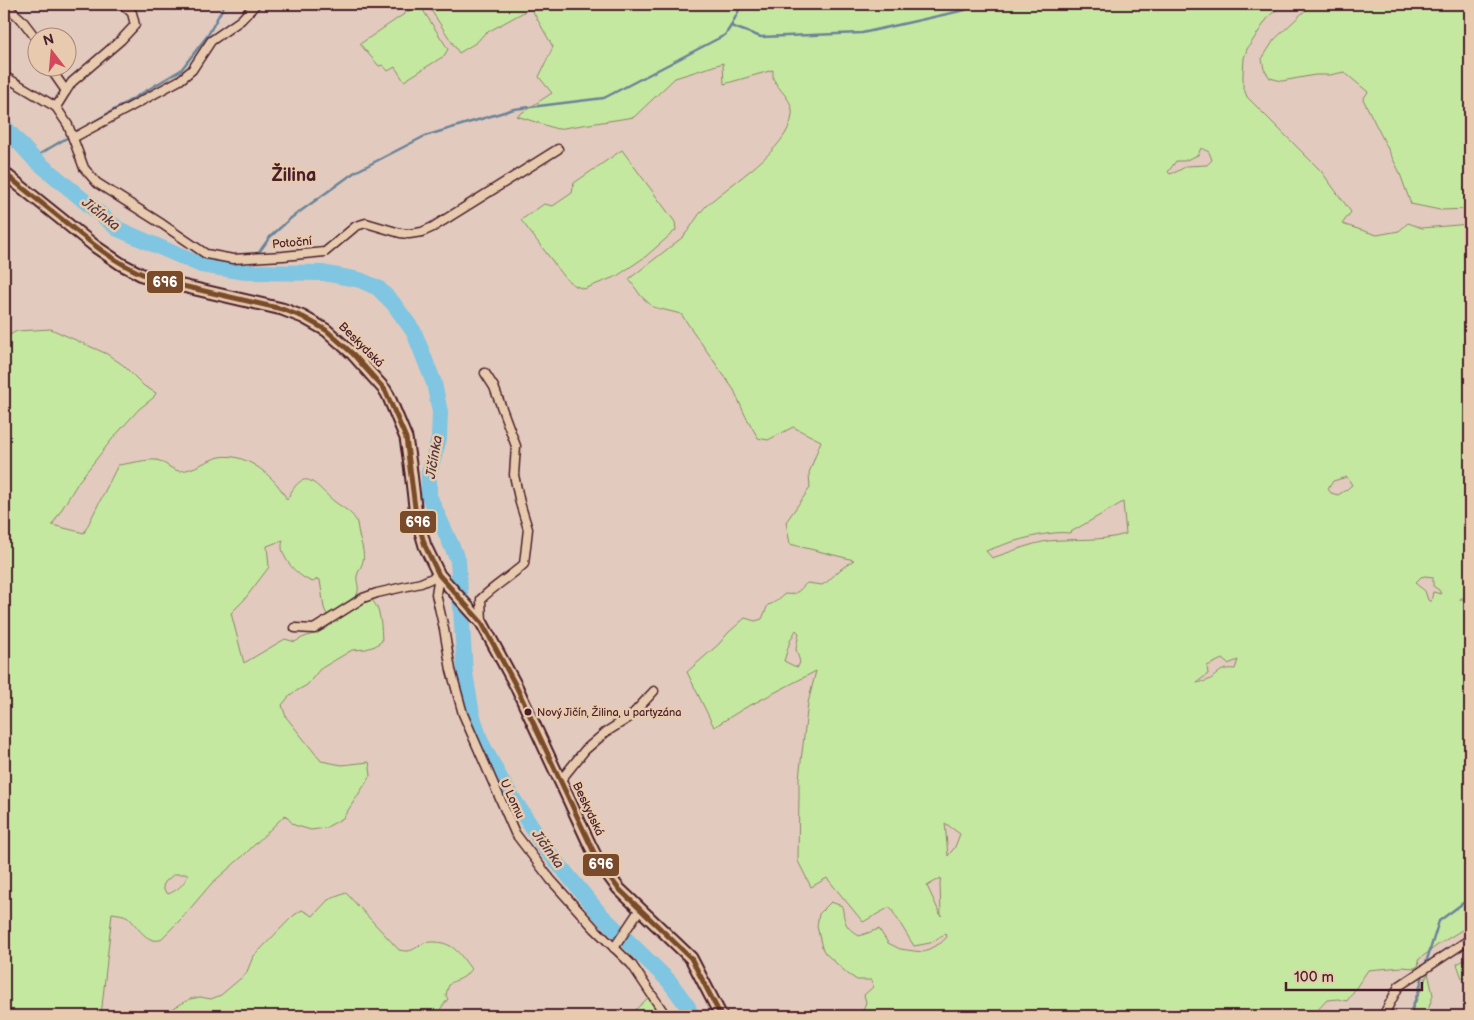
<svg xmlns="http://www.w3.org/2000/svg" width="1474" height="1020" font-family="'Balsamiq Sans',sans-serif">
  <rect width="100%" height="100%" fill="#e2cbbe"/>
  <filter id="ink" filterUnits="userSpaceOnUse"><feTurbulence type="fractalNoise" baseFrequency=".02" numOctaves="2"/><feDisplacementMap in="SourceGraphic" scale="10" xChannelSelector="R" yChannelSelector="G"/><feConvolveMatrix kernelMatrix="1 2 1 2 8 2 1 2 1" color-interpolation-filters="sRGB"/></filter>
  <g filter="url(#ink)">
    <g fill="#c5e8a1" stroke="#888466" fill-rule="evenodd">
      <path d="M 419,4 L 448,49 L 444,56 L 404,81 L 395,67 L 388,71 L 383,65 L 379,66 L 360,44 Z"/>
      <path d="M 427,4 L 1283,4 L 1269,16 L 1247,49 L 1244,58 L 1243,74 L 1243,86 L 1247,97 L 1321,171 L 1351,212 L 1342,224 L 1377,235 L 1399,231 L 1408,223 L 1422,228 L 1470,224 L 1470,598 L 1461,598 L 1459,600 L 1470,600 L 1470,925 L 1439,944 L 1418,960 L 1419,965 L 1415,968 L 1402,967 L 1368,970 L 1347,1001 L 1338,999 L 1327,1000 L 1312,1016 L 871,1016 L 863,1011 L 866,1002 L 864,995 L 873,987 L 872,980 L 857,980 L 848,974 L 825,953 L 822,948 L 817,926 L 819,914 L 831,902 L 842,906 C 845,923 844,926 859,936 L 879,929 L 888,943 L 900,949 L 914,951 L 923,952 L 941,943 L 947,937 L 946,933 L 930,943 L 914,946 L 890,907 L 863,922 L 827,878 L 811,887 L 798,861 L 799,795 L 799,778 L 808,703 L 816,671 L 743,709 L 714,727 L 687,672 L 719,644 L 728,633 L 745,618 L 755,621 L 762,619 L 768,605 C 776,603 779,598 785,594 C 797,596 800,589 807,583 L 822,585 L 827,582 L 841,569 L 854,560 L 790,544 L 786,522 L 810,488 L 809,473 L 821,441 L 793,427 L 768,440 L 758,438 L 744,413 L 734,390 L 681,314 L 653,307 L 641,296 L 629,279 L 683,237 C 692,227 697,215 706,206 C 731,183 789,149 792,115 C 794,99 777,90 773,77 C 773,77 773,71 773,70 L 724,84 L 723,63 L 675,78 L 634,117 L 557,129 L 517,116 L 552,93 L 539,77 L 553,47 L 531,8 L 484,34 L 477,42 L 459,53 ZM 1201,148 L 1209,152 L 1212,160 L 1207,165 L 1187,166 L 1176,172 L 1170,174 L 1168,172 L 1176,161 L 1184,161 L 1198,155 ZM 1347,477 L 1352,485 L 1346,490 L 1338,495 L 1331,493 L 1328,489 L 1333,481 ZM 1123,502 L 1126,534 C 1099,542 1075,538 1048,541 C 1029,544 1011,552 992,558 L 986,551 C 1006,543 1048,530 1069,533 ZM 1425,576 L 1433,577 L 1433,586 L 1439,590 L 1441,594 L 1433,592 L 1431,602 L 1428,600 L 1425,591 L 1415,583 L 1421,577 ZM 796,630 L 799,633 L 796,649 L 800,662 L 798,667 L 794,666 L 784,661 L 790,641 ZM 1222,659 L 1228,664 L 1238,660 L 1235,669 C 1222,668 1222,670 1212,678 C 1209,681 1201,682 1196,683 L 1208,674 L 1207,666 ZM 945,823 L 960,834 L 955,847 L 948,856 ZM 941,878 L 940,883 L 941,916 L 927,886 Z"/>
      <path d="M 1312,4 L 1470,4 L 1470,209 L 1440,210 L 1411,204 L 1399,171 L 1363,99 L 1368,92 L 1344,72 L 1330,75 L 1315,75 L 1282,81 L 1270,78 L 1264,69 L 1262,59 L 1274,40 Z"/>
      <path d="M 622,150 L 675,222 L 676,230 L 645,257 L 617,276 L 584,289 L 576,286 L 567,280 L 521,220 L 544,204 L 553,206 L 572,193 L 574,183 Z"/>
      <path d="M 51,329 L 107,354 L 123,365 L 144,386 L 156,393 L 153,398 L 139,409 L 113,438 L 79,481 L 52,525 L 84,533 L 118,465 C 128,464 147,459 156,460 C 164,461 172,471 180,471 C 195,470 206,460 220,457 C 246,452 277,478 287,500 C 305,463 314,485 335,502 C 343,508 354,513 357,523 C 358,527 358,531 359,535 C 361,544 365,552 363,561 C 362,566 358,571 357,576 C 356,583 360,586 357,595 L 328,617 L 324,608 L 320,580 L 317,579 L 313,582 C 300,578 284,562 282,548 C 282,546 282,543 283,540 L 267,546 L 269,567 L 244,600 L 231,613 L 244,663 L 285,639 L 295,642 C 305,635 315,635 325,629 C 340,619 354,599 372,600 C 382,611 381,628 382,641 L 375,646 L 366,649 L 352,650 L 320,669 L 307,685 L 291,694 L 282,705 L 286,717 L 321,761 L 342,765 L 369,762 L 371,775 L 343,818 L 325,828 L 311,830 L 294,825 L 285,815 L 244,855 L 211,884 L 182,918 L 160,940 C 145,943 137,925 128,917 C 124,914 117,914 112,913 L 101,1016 L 4,1016 L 4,338 L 17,331 ZM 174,874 L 188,874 C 186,883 177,891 168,894 L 164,890 L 163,886 L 165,882 Z"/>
      <path d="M 346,893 L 399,950 C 412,953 413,949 424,943 C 428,942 431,942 435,942 C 455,943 460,955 471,969 C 469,971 467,974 465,976 C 454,984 449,977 446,996 L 448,999 L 435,1016 L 159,1016 L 190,999 L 200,997 L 211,999 L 221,995 L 246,974 L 253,957 L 293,916 L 302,910 L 313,916 L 328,900 Z"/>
      <path d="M 1470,957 L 1470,978 L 1462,978 L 1457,964 Z"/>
      <path d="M 1428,973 L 1433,995 L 1426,1016 L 1410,1016 Z"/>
      <path d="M 650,996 L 664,1016 L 629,1016 Z"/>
    </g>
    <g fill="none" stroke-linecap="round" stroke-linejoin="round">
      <g stroke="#6a8398" stroke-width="2.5">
        <path d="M 731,26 L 761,37 L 862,33 L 965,10"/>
        <path d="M 85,127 L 181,70 L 208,35 L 225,4"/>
        <path d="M 33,158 L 70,136"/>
        <path d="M 257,255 L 270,237 L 291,218 L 355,172 L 425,136 L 514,109 L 604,98 L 725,35 L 731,26 L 742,4"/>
        <path d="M 246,272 L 254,260"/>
        <path d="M 1460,949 L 1470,944"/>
        <path d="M 1425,966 L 1439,921 L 1470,898"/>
        <path d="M 1409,1016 L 1419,990 L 1424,971"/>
      </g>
      <path stroke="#80c5e1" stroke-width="16" d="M 4,126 L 33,158 L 118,229 L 201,265 L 246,272 L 323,273 L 360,280 L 378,288 L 393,303 L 414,332 L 434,383 L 440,412 L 439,439 L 429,473 L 429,496 L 458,560 L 465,673 L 472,714 L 481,742 L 502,782 L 546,849 L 600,914 L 669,981 L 688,1007 L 691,1016"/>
      <g stroke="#4a1f2b" stroke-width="11">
        <g id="street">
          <path d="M 4,4 L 22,20 L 38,41"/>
          <path d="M 50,68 L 66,91 L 56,107"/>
          <path d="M 4,76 L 56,107 L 68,125 L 84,168 L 97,183 L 162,224 L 206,254 L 233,259 L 283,256 L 325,252 L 356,226 L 366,223 L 400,233 L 409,234 L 422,232 L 433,227 L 558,149"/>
          <path d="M 66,91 L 72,82 L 121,40 L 135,25 L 132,13 L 122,4"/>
          <path d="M 73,138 L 180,80 L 192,70 L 211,41 L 241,20 L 256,4"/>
          <path d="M 439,575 L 436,594 L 444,629 L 451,670 L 463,714 L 515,833 L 551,880 L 595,929 L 632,965 L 666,1016"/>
          <path d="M 482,623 L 481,599 C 494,586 510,577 524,564 L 528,529 L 520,503 L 514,475 L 516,446 L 494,387 L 485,373"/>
          <path d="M 295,628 L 314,629 L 363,598 L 377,593 L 421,583 L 439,575"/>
          <path d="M 560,781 L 585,750 L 606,732 L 630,717 L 654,691"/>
          <path d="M 614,948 L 640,909"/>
          <path d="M 1383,1016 L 1399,986 L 1470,939"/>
        </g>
      </g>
      <g stroke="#4a1f2b" stroke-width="15">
        <path id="secondary" d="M 4,173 L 96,247 L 121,264 L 142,275 L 161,281 L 282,309 L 303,317 L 326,330 L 353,354 L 385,390 L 388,395 L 406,438 L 410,464 L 416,515 L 425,546 L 439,575 L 482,623 L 516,686 L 589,843 L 598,861 L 618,888 L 691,958 L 721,1016"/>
      </g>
      <use href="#street" stroke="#e8cbaf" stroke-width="8"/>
      <use href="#secondary" stroke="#e8cbaf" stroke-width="11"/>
      <g stroke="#e8cbaf" stroke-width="9">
        <path id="bus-1" d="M 4,173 C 24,189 44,205 64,221 C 95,246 122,269 161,281 L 282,309 L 303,317 L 326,330 L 353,354 L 385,390 L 406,438 L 416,515 L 425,546 L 439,575 L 482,623 L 516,686 L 598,861 L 618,888 L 691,958 L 721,1016"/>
      </g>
      <use href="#bus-1" stroke="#7a4b2a" stroke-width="5"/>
    </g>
  </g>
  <circle fill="#4a1f2b" stroke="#e8cbaf" stroke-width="2" cx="528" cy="712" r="4.5"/>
  <g text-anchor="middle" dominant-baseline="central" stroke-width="5" stroke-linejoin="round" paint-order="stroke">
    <g font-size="11" fill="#4a1f2b" stroke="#e8cbaf" text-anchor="start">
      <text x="537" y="712">Nový Jičín, Žilina, u partyzána</text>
    </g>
    <g font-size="12" fill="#4a1f2b" stroke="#e8cbaf">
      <text transform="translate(292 243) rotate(-5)">Potoční</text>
      <text transform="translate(361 345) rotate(45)">Beskydská</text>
      <text transform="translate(512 799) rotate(65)">U Lomu</text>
      <text transform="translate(588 809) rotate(65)">Beskydská</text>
    </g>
    <g font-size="14" font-style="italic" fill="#523846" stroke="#e8cbaf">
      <text transform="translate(101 214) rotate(38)">Jičínka</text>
      <text transform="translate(434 457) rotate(-80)">Jičínka</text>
      <text transform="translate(548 849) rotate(54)">Jičínka</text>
    </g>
    <g font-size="18" font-weight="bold" fill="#4a1f2b" stroke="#e8cbaf">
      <text x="294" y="175">Žilina</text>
    </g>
  </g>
  <g stroke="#e8cbaf" stroke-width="2">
    <rect x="146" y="270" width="38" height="24" rx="5" fill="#7a4b2a"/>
    <rect x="399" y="510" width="38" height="24" rx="5" fill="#7a4b2a"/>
    <rect x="582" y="853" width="38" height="24" rx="5" fill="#7a4b2a"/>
  </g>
  <g font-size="14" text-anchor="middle" font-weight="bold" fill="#fff">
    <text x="165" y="287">696</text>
    <text x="418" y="527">696</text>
    <text x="601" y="869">696</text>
  </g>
  <rect width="1474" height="1020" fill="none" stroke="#e8cbaf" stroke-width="20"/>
  <rect x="10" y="10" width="1454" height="1000" fill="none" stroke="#4a1f2b" stroke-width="2" filter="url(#ink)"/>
  <g transform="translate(52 52) rotate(344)"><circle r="24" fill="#e8cbaf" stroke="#a9867a"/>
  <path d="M0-4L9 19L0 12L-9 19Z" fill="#d1495b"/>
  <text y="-8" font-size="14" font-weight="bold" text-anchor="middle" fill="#4a1f2b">N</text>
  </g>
  <path d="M1286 982v8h136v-8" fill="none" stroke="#4a1f2b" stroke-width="2.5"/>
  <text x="1294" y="982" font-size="15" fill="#4a1f2b" stroke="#e8cbaf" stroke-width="4" paint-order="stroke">100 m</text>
</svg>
